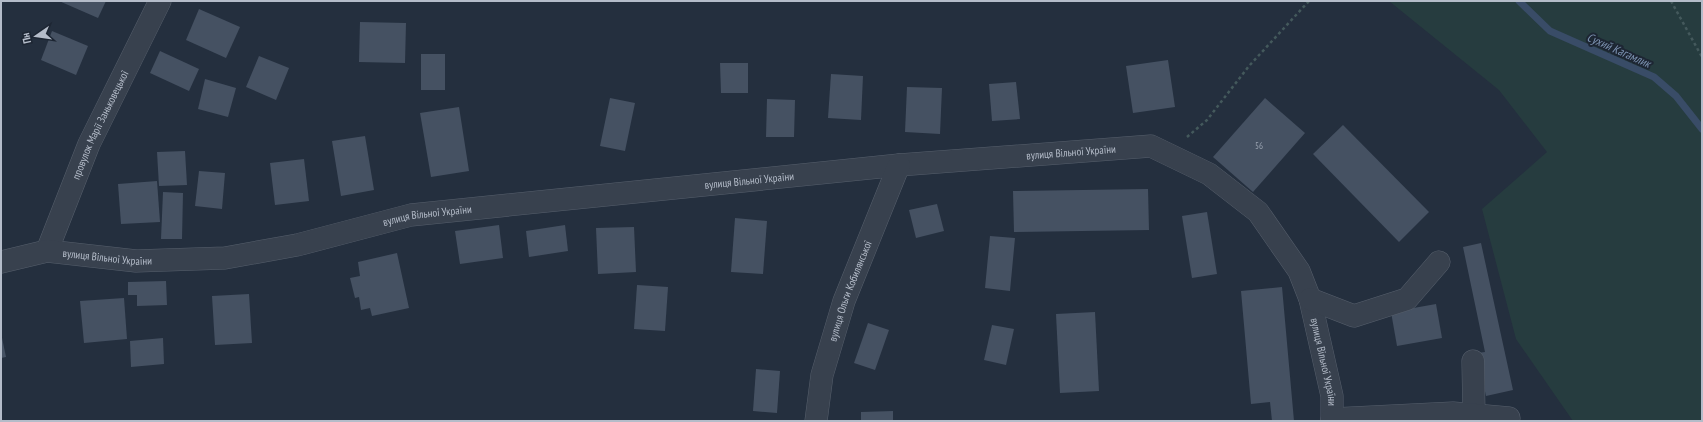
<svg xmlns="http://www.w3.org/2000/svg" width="1703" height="422" font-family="'PT Sans Narrow',sans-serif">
  <rect width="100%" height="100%" fill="#242f3e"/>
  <path fill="#263c3f" d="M 1389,1 L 1702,1 L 1702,421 L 1573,421 L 1516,339 L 1482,209 L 1547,152 L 1499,90 Z"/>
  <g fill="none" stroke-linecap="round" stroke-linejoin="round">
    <path stroke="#394c67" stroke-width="7" d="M 1519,1 L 1550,31 L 1654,77 L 1676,96 L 1702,129"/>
  </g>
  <g fill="#455162">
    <path d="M 59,1 L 106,1 L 98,18 Z"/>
    <path d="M 199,9 L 240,27 L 226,58 L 186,40 Z"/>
    <path d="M 360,22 L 406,23 L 405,63 L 359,62 Z"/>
    <path d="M 52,31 L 88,46 L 76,75 L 41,60 Z"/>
    <path d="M 160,51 L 199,69 L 189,91 L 150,73 Z"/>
    <rect x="421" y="54" width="24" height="36"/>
    <path d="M 259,56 L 289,68 L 276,100 L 246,87 Z"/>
    <path d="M 1168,60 L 1175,107 L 1133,113 L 1126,66 Z"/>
    <path d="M 720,63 L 748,63 L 748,93 L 721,93 Z"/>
    <path d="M 831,74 L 863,76 L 861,120 L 828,118 Z"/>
    <path d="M 205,79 L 236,88 L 228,117 L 198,109 Z"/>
    <path d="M 1016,82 L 1020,119 L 992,121 L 989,84 Z"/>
    <path d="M 907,87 L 942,88 L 940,134 L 905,132 Z"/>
    <path d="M 610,98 L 635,103 L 625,151 L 600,146 Z"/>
    <path d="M 1265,98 L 1305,133 L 1253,192 L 1213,157 Z"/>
    <path d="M 767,99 L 795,100 L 794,137 L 766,137 Z"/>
    <path d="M 459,107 L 469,171 L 431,177 L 420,113 Z"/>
    <path d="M 1343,125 L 1429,212 L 1399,242 L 1313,154 Z"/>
    <path d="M 365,136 L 374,190 L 341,196 L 332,141 Z"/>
    <path d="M 185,151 L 187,185 L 159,186 L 157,152 Z"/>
    <path d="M 304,159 L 309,201 L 275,205 L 270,163 Z"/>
    <path d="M 199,171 L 225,173 L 222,209 L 195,206 Z"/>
    <path d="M 157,181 L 160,222 L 121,224 L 118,184 Z"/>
    <path d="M 1148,189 L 1149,230 L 1014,232 L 1013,191 Z"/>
    <path d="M 163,192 L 183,193 L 182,239 L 161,239 Z"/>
    <path d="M 937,204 L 944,231 L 916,238 L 909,210 Z"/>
    <path d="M 1207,212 L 1217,274 L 1192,278 L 1182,216 Z"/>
    <path d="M 735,218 L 767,221 L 763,274 L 731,272 Z"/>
    <path d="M 499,225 L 503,258 L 460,264 L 455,231 Z"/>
    <path d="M 565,225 L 568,251 L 529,257 L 526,231 Z"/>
    <path d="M 634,227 L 636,272 L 598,274 L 596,228 Z"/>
    <path d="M 990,236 L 1015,238 L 1010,291 L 985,288 Z"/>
    <path d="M 1481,243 L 1513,390 L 1486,396 L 1477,353 L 1485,352 L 1463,247 Z"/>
    <path d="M 397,253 L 409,308 L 372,316 L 370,308 L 361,310 L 359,297 L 355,298 L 350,278 L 360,276 L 358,262 Z"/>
    <path d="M 166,281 L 167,305 L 137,306 L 137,295 L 128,295 L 128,282 Z"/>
    <path d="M 637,285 L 668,287 L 665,331 L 634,329 Z"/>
    <path d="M 1282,287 L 1294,421 L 1272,421 L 1270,402 L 1251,404 L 1241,291 Z"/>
    <path d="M 249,294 L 252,343 L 215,345 L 212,296 Z"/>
    <path d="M 124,298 L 127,339 L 84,343 L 80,301 Z"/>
    <path d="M 1436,304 L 1442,338 L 1397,346 L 1391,312 Z"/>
    <path d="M 1095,312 L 1099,391 L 1060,393 L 1056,314 Z"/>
    <path d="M 868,323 L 889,330 L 875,370 L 854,363 Z"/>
    <path d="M 992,325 L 1014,329 L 1006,365 L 984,360 Z"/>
    <path d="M 1,333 L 6,357 L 1,358 Z"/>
    <path d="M 163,338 L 164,364 L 131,367 L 130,341 Z"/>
    <path d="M 756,369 L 780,371 L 777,413 L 753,411 Z"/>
    <path d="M 893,411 L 893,421 L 861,421 L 861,412 Z"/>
  </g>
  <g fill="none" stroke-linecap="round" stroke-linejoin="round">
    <g stroke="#565f6c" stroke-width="23">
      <g id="minor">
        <path id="s1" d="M 47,251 L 89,144 L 160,1"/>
        <path id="s2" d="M 1,262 L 47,251 L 136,261 L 225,258 L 297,245 L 411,215 L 899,165 L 1151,146 L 1209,174 L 1258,212 L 1299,271 L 1310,299 L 1332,396 L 1332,421"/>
        <path d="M 1310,299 L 1354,316 L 1407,299 L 1439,262"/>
        <path d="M 1473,361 L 1474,415"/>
        <path d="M 1332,419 L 1453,413 L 1509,418"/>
        <path id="s3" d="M 816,421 L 822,375 L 844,301 L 899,165"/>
      </g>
    </g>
    <g stroke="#44595c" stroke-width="2.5" stroke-dasharray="3 3" stroke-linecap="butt">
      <path d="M 1671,1 L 1702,57"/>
      <path d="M 1187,137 L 1207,120 L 1249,66 L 1309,1"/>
    </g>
    <use href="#minor" stroke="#38414e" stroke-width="22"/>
  </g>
  <g text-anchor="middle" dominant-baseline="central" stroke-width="4" stroke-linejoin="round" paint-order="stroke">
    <g font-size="9" fill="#98a1af">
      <text x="1259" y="145">56</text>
    </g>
    <g font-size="11" fill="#b4bcc9" stroke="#1d2633">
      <text stroke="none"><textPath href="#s1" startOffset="137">провулок Марії Заньковецької</textPath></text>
      <text stroke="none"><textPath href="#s2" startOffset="1080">вулиця Вільної України</textPath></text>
      <text stroke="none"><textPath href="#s2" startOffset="757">вулиця Вільної України</textPath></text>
      <text stroke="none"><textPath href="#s2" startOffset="433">вулиця Вільної України</textPath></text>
      <text stroke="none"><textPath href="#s2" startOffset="108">вулиця Вільної України</textPath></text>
      <text stroke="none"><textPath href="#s3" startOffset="135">вулиця Ольги Кобилянської</textPath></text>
      <text stroke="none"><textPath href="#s2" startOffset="1453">вулиця Вільної України</textPath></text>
    </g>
    <g font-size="12" font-style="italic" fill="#7c92b1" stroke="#1d2633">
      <text transform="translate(1619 50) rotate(24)">Сухий Кагамлик</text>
    </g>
  </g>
  <rect width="1703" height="422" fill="none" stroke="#b4bcc9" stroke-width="4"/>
  <g transform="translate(36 36) rotate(257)" stroke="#1d2633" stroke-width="3" paint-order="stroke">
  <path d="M0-3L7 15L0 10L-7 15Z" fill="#b4bcc9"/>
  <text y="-6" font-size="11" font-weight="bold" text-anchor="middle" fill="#b4bcc9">Пн</text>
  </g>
</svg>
